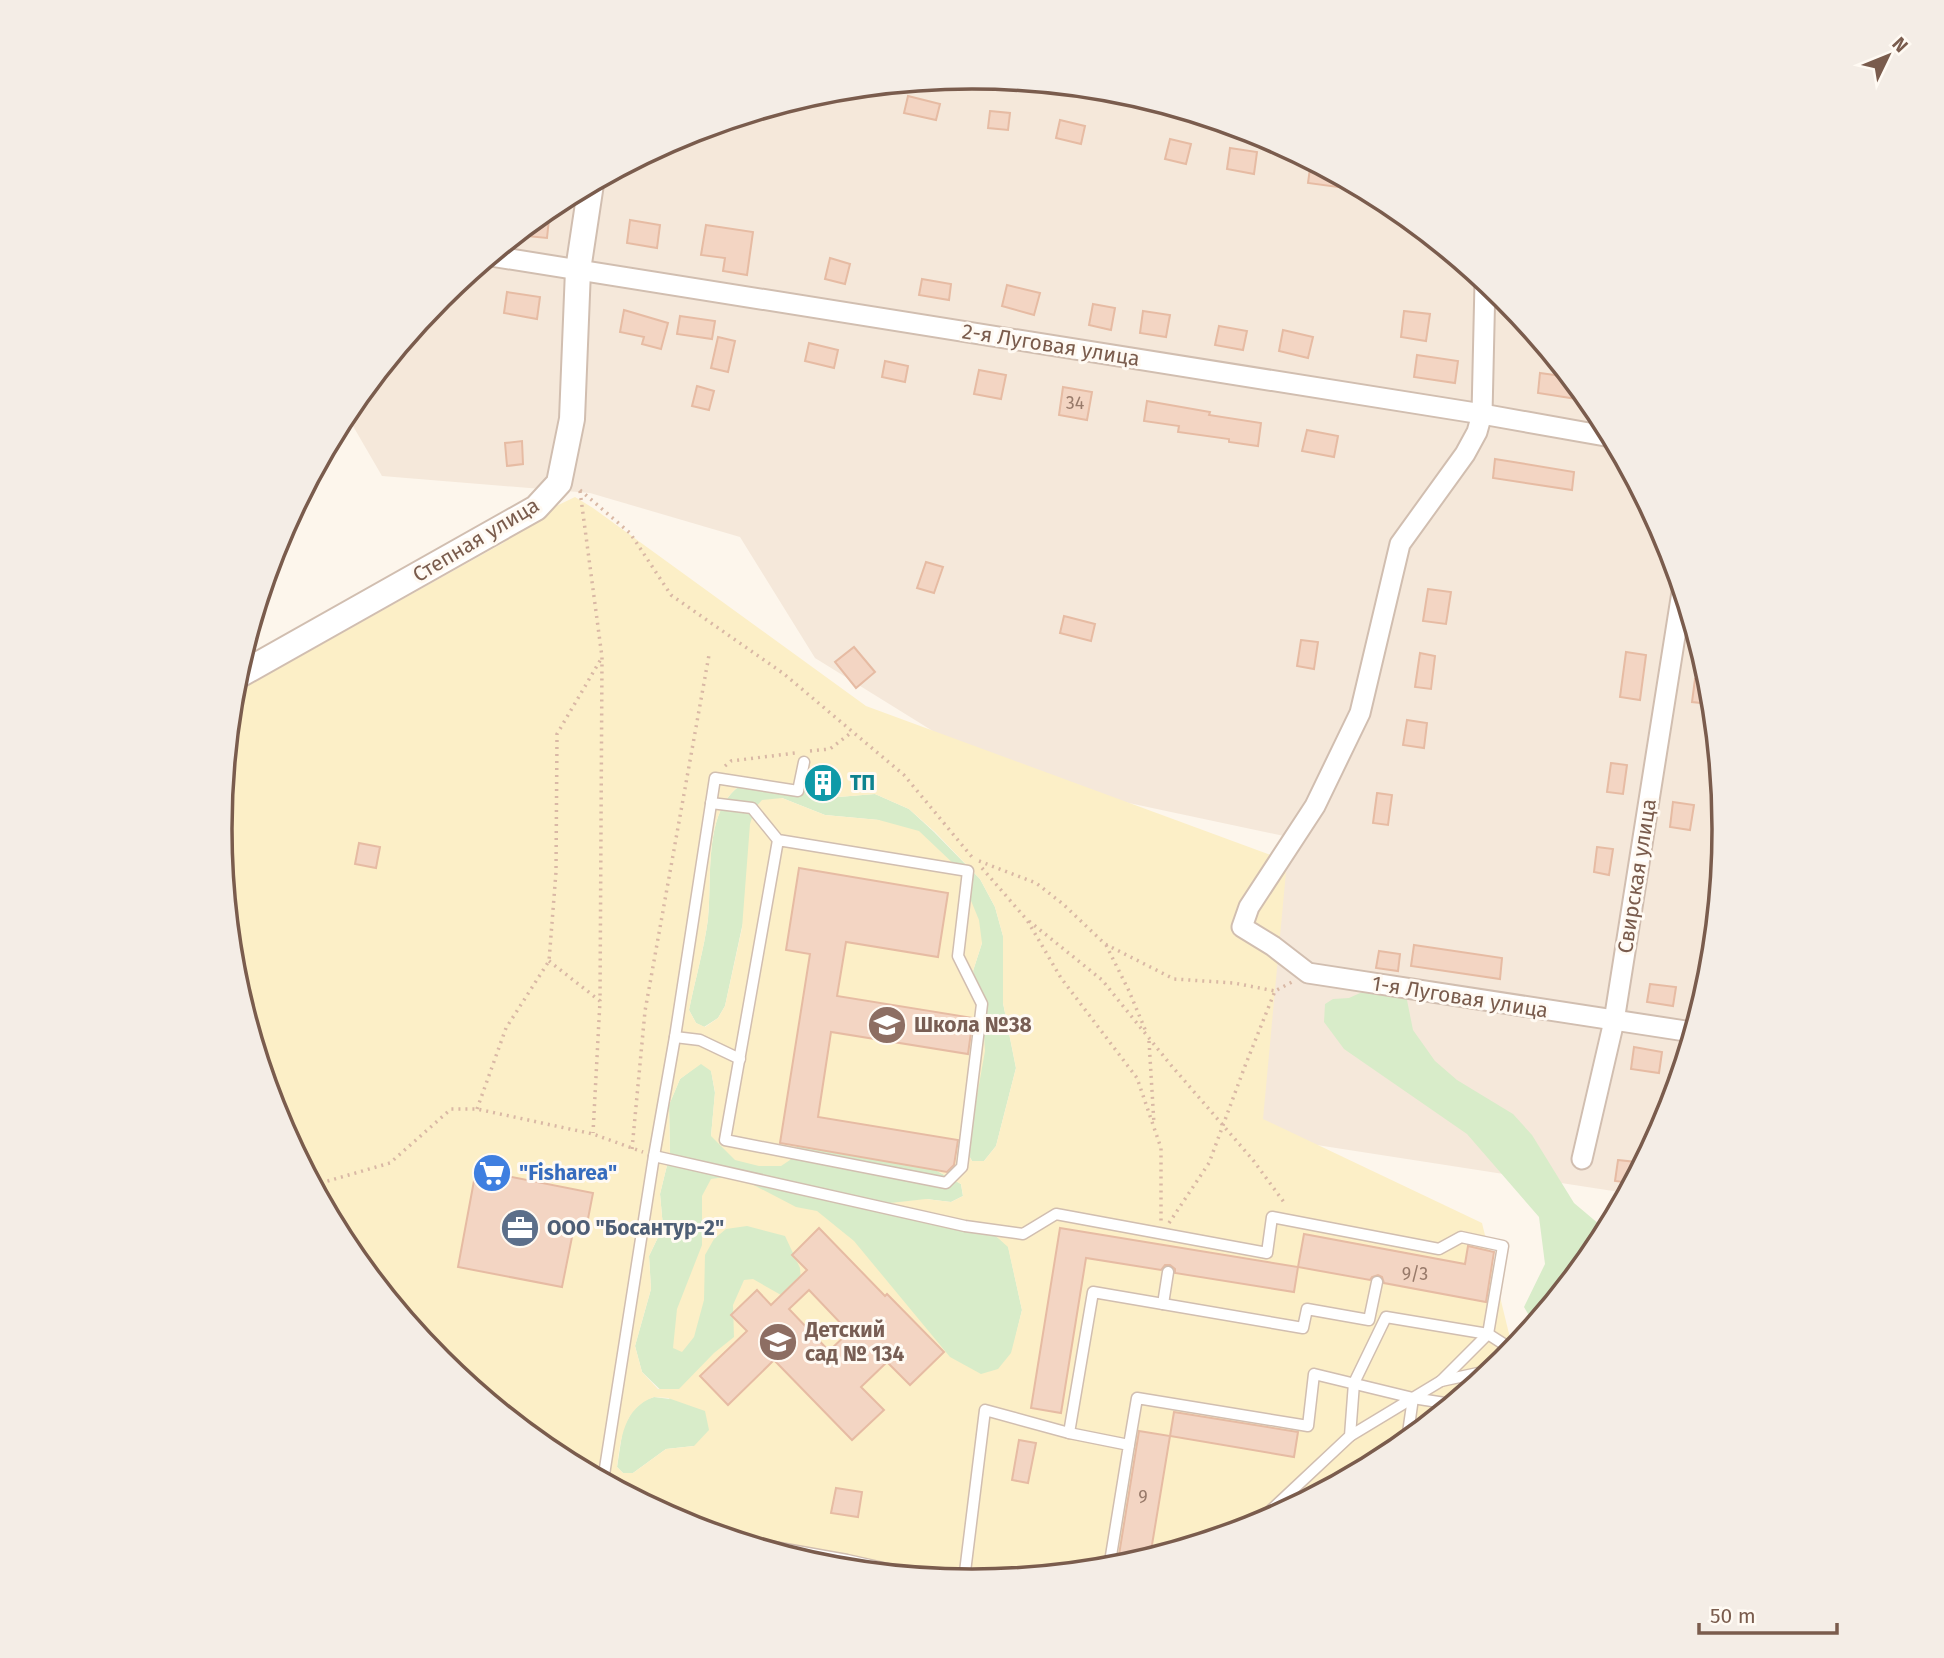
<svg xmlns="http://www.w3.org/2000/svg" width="1944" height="1658" font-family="'Fira Sans',sans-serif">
  <rect width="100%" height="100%" fill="#fdf6ec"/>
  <path fill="#f5e8da" d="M 972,77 L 1119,92 L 1260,134 L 1390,204 L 1504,298 L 1597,412 L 1667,542 L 1710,683 L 1724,829 L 1709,976 L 1667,1117 L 1626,1193 L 1233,1132 L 1284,836 L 1007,777 L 815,658 L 740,537 L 590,493 L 382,476 L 346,414 L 347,411 L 441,297 L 555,204 L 685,134 L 826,91 Z"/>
  <g fill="#d8ecc9">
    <path d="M 750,780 L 766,780 L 838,797 L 875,794 L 909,809 L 934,832 L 980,879 L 995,907 L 1003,936 L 1003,1003 L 1016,1068 L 996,1146 L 984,1161 L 972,1161 L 967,1152 L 982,1003 L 973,971 L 982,943 L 879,820 L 825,815 L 782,798 L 742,927 L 725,1006 L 718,1018 L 704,1027 L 696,1023 L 689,1010 C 695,980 704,949 708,919 C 713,876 701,801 750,780 Z"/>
    <path d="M 1369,989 L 1398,990 L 1407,1000 L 1413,1030 L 1435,1061 L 1457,1080 L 1513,1114 L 1532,1135 L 1574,1203 L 1606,1230 L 1597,1247 L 1534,1324 L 1524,1307 L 1545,1264 L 1539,1217 L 1467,1134 L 1344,1049 L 1324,1022 L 1325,1004 L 1333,999 L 1349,998 Z"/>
    <path d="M 701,1063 L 711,1070 L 715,1093 L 711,1136 L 800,1142 L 928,1166 L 961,1184 L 963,1196 L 951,1202 L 926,1199 L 988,1229 L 1008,1246 L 1022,1310 L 977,1500 L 694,1446 L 666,1449 L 633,1473 L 623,1473 L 617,1467 L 623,1428 L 633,1410 L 645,1400 L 654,1397 L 670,1399 L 642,1372 L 635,1346 L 651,1289 L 649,1256 L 663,1227 L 660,1194 L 670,1153 L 669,1105 L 680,1079 Z"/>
  </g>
  <path fill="#fcefc7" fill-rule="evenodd" d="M 575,497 L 593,508 L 866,706 L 1287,861 L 1263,1119 L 1482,1223 L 1512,1346 L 1515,1347 L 1503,1361 L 1389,1454 L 1259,1524 L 1118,1567 L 972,1581 L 825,1566 L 684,1524 L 554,1454 L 440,1360 L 347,1246 L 277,1116 L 234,975 L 220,829 L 233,694 L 503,543 L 550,509 ZM 750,780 L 766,780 L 838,797 L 875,794 L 909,809 L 935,832 L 980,879 L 995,907 L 1003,936 L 1003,1003 L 1016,1068 L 996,1146 L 984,1161 L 972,1161 L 967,1152 L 985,1051 L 982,1003 L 973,971 L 982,943 L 979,920 L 957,867 L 919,831 L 879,820 L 825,815 L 782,798 L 762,800 L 755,808 L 750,824 L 742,928 L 725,1006 L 718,1018 L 705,1027 L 696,1023 L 689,1010 C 695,980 704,949 708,919 C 713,876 701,801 750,780 ZM 701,1064 L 711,1071 L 715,1092 L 711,1136 L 735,1160 L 759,1166 L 781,1166 L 790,1160 L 800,1142 L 928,1166 L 961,1184 L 963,1196 L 951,1202 L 926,1199 L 881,1204 L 988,1229 L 1008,1247 L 1022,1310 L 1011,1353 L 998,1369 L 981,1374 L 950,1357 L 854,1241 L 817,1211 L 796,1207 L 744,1180 L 725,1177 L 711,1179 L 702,1196 L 702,1245 L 677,1309 L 673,1348 L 682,1352 L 694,1337 L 704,1300 L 705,1255 L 714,1239 L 726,1229 L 747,1226 L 785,1236 L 800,1268 L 801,1282 L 781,1295 L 753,1279 L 744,1280 L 733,1305 L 734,1337 L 714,1353 L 679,1389 L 658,1389 L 642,1372 L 635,1346 L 651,1289 L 649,1256 L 663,1227 L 660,1194 L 670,1153 L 669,1105 L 680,1079 ZM 654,1397 L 668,1398 L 705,1411 L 709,1430 L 694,1446 L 666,1449 L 633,1473 L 623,1473 L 617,1467 C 621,1439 623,1408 654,1397 Z"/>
  <g fill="#f3d5c3" stroke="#e6bba3" stroke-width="2" fill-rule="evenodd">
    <path d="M 908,96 L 940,104 L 936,120 L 904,113 Z"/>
    <path d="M 990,111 L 1010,113 L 1008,130 L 988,128 Z"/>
    <path d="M 1060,120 L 1085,126 L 1081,144 L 1056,138 Z"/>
    <path d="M 1170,139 L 1191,144 L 1186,164 L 1165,159 Z"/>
    <path d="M 1230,148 L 1257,152 L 1254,174 L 1227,169 Z"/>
    <path d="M 1311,161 L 1361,188 L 1360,190 L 1308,183 Z"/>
    <path d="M 537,218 L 549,219 L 547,238 L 516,235 Z"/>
    <path d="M 630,220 L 660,225 L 657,248 L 627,243 Z"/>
    <path d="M 706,225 L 753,232 L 747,275 L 723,271 L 725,258 L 701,255 Z"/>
    <path d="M 830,258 L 850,264 L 845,284 L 825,279 Z"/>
    <path d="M 922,279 L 951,284 L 949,300 L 919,295 Z"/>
    <path d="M 1007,285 L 1040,293 L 1034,315 L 1002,306 Z"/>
    <path d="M 507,292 L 540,297 L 537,319 L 504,313 Z"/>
    <path d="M 1093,304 L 1115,308 L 1111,330 L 1089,325 Z"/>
    <path d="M 624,310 L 668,323 L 661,349 L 642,344 L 644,337 L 620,332 Z"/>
    <path d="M 1143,311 L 1170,315 L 1166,337 L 1140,333 Z"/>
    <path d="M 1404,311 L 1430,314 L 1426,341 L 1401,337 Z"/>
    <path d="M 680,316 L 715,321 L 712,339 L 677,334 Z"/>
    <path d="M 1219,326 L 1247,331 L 1243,350 L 1215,345 Z"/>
    <path d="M 1283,330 L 1313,337 L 1308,358 L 1279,351 Z"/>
    <path d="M 718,337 L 735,341 L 728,372 L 711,368 Z"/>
    <path d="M 809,343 L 838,350 L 834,368 L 805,361 Z"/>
    <path d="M 1417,355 L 1458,361 L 1455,383 L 1414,377 Z"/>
    <path d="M 885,361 L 908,366 L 905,382 L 882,377 Z"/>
    <path d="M 979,370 L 1006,375 L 1001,399 L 974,394 Z"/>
    <path d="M 1540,373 L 1569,377 L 1579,389 L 1577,399 L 1538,393 Z"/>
    <path d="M 697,386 L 714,391 L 709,410 L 692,406 Z"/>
    <path d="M 1063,387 L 1092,392 L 1087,420 L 1059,415 Z"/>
    <path d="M 1147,401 L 1210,412 L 1209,415 L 1261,423 L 1258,446 L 1229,442 L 1229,439 L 1178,432 L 1179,426 L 1144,421 Z"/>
    <path d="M 1307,430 L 1338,436 L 1334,457 L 1302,451 Z"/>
    <path d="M 522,441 L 523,464 L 507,466 L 505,443 Z"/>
    <path d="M 1495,459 L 1574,472 L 1572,490 L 1493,478 Z"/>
    <path d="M 926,562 L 943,567 L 934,593 L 917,588 Z"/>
    <path d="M 1428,589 L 1451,592 L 1446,624 L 1423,621 Z"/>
    <path d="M 1064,616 L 1095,624 L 1091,641 L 1060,633 Z"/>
    <path d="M 1301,640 L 1318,642 L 1314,669 L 1297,666 Z"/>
    <path d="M 854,647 L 875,672 L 856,688 L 835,662 Z"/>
    <path d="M 1626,652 L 1646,655 L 1640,700 L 1620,697 Z"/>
    <path d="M 1420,653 L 1435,656 L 1431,689 L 1415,687 Z"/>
    <path d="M 1695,679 L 1709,681 L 1711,695 L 1710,704 L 1692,702 Z"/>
    <path d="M 1407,720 L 1427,723 L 1424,748 L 1403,745 Z"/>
    <path d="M 1611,763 L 1627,765 L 1623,794 L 1607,792 Z"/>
    <path d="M 811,772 L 838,777 L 835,793 L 808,789 Z"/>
    <path d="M 1377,793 L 1392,795 L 1388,825 L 1373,823 Z"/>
    <path d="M 1673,802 L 1694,805 L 1690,830 L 1670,827 Z"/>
    <path d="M 359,843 L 380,847 L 376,868 L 355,864 Z"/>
    <path d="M 1597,847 L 1613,849 L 1609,875 L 1594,872 Z"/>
    <path d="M 799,868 L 948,893 L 938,957 L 846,942 L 837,996 L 973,1018 L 968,1054 L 831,1032 L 818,1117 L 958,1140 L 954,1165 L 947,1172 L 780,1143 L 810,954 L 786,950 Z"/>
    <path d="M 1414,945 L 1502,958 L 1500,979 L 1411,966 Z"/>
    <path d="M 1379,951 L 1400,954 L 1398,971 L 1376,968 Z"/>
    <path d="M 1650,984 L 1676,987 L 1673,1006 L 1647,1002 Z"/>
    <path d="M 1634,1047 L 1662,1052 L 1659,1073 L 1631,1069 Z"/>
    <path d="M 1618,1160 L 1636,1162 L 1634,1179 L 1631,1183 L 1615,1181 Z"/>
    <path d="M 476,1170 L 593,1193 L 586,1229 L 574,1227 L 562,1287 L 458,1267 Z"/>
    <path d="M 819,1228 L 885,1296 L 887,1294 L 944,1352 L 910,1385 L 887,1362 L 861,1387 L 884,1410 L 852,1440 L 774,1360 L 728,1405 L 700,1376 L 747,1331 L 731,1315 L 757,1290 L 771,1305 L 807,1270 L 792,1255 ZM 809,1290 L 849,1332 L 829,1351 L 789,1309 Z"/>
    <path d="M 1060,1228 L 1298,1267 L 1294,1292 L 1175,1273 L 1175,1269 L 1170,1265 L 1165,1265 L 1161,1270 L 1086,1258 L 1061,1413 L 1031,1408 Z"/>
    <path d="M 1304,1234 L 1465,1264 L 1468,1246 L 1494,1252 L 1486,1302 L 1384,1283 L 1382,1277 L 1378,1275 L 1372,1277 L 1370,1280 L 1298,1267 Z"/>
    <path d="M 1174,1412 L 1298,1432 L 1294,1457 L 1170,1436 Z"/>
    <path d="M 1139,1431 L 1170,1436 L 1150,1557 L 1117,1567 Z"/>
    <path d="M 1019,1440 L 1036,1443 L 1028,1483 L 1012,1480 Z"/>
    <path d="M 836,1488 L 862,1492 L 858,1517 L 831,1513 Z"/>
  </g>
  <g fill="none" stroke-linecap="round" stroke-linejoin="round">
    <g stroke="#d1beb0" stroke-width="13">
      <g id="service">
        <path d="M 711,803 L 752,808 L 778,840 L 968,871 L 958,956 L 982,1004 L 962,1167 L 946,1183 L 725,1140 L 778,840"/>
        <path d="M 675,1037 L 700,1040 L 740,1059"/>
        <path d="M 654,1156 L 675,1037 L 715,778 L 798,791 L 804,762"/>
        <path d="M 1163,1304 L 1168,1272"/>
        <path d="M 1441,1381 L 1492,1370"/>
        <path d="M 1407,1440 L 1413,1398"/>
        <path d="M 1129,1445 L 1137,1398 L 1308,1426 L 1314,1374 L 1413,1398 L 1451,1404"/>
        <path d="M 603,1481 L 654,1156 L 965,1226 L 1023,1234 L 1056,1214 L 1267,1253 L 1272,1217 L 1439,1249 L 1461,1237 L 1503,1246 L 1488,1334 L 1441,1381 L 1350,1436"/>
        <path d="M 1254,1526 L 1350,1436 L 1354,1383 L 1386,1317 L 1488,1334 L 1513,1350"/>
        <path d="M 746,1542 L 847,1560 L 919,1576"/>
        <path d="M 1109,1568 L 1129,1445 L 1069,1433 L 1093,1292 L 1303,1328 L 1307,1309 L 1369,1320 L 1377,1282"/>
        <path d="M 964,1580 L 985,1410 L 1069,1433"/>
      </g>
    </g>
    <g stroke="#d1beb0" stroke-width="23">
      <g id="minor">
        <path d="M 1106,90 L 1127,94"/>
        <path d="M 491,256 L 1482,414 L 1611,437"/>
        <path d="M 1485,282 L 1482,414 L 1477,432 L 1465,454 L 1400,544 L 1360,713 L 1315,806 L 1249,907 L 1242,927 L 1273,946 L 1308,973 L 1692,1032"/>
        <path d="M 1582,1159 L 1614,1021 L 1682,592"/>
      </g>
    </g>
    <g stroke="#d1beb0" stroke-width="28">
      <path id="tertiary" d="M 236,677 L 536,508 L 559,483 L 572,419 L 578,270 L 591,184"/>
    </g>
    <g stroke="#d9b8a5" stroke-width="3.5" stroke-dasharray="2 5" stroke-linecap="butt">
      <path d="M 580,490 L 630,533 L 671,595 L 784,674 L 904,775 L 972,857"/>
      <path d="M 580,491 L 602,657 L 600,1001"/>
      <path d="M 810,751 L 830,749 L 852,732"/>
      <path d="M 725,766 L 731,761 L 795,753"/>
      <path d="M 979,861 L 1036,883 L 1063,904 L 1105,944 L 1174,979 L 1234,983 L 1275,991"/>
      <path d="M 982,868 L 1027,920 L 1061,978 L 1137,1078 L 1161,1148 L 1161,1221"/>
      <path d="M 1029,921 L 1102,980 L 1170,1064 L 1253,1160 L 1286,1205"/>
      <path d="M 1106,945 L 1129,991 L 1147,1034"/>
      <path d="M 549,961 L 600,1001 L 593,1133"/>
      <path d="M 1149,1041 L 1154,1124"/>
      <path d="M 477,1109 L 506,1028 L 549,961 L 556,872 L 557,734 L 601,659"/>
      <path d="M 632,1149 L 645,1011 L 709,655"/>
      <path d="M 314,1185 L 390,1163 L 451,1109 L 477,1109 L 593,1134 L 643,1152"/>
      <path d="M 1169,1223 L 1209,1163 L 1245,1066 L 1275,991 L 1292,982"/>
    </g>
    <use href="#service" stroke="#fff" stroke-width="10"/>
    <use href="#minor" stroke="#fff" stroke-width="19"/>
    <use href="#tertiary" stroke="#fff" stroke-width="24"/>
  </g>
  <defs>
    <g id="building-disc" transform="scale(2.0125)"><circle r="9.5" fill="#0f9aa8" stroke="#fffaf3"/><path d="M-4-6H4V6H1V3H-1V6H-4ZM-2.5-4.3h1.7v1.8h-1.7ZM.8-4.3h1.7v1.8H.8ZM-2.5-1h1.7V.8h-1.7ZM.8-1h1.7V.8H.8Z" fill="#fff"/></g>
    <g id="school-disc" transform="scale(2.0125)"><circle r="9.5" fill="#8d6e63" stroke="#fffaf3"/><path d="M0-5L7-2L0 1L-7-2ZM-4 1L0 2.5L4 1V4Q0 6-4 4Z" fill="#fff"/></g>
    <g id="supermarket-disc" transform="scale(2.0125)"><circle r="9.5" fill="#3f7fe0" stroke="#fffaf3"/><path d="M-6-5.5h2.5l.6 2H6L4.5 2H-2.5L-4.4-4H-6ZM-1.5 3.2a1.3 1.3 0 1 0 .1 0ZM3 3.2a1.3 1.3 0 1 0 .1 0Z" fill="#fff"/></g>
    <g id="office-disc" transform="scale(2.0125)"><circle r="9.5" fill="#5c6f8a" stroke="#fffaf3"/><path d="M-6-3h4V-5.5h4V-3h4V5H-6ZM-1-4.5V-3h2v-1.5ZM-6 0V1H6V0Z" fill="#fff"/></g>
  </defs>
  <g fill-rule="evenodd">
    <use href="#building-disc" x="823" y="783"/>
    <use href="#school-disc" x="887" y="1025"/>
    <use href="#supermarket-disc" x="492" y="1173"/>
    <use href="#office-disc" x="520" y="1228"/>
    <use href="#school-disc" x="778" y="1342"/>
  </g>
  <g text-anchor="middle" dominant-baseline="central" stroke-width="6" stroke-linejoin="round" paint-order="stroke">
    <g font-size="18" fill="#987a6a">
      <text x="1075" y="403">34</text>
      <text x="1415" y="1274">9/3</text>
      <text x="1143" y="1497">9</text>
    </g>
    <g font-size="21" fill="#7a5c4d" stroke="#fffaf3">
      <text transform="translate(1051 345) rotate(9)">2-я Луговая улица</text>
      <text transform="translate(476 540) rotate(-31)">Степная улица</text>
      <text transform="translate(1637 876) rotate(-81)">Свирская улица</text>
      <text transform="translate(1460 997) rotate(9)">1-я Луговая улица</text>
    </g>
    <g font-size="21" font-weight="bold" fill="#0d838f" stroke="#fffaf3" text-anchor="start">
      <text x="850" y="783">ТП</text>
    </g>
    <g font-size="21" font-weight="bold" fill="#785e54" stroke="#fffaf3" text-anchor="start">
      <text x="914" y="1025">Школа №38</text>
      <text x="805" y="1330">Детский<tspan x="805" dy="24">сад № 134</tspan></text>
    </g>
    <g font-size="21" font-weight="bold" fill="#366cbe" stroke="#fffaf3" text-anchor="start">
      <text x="519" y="1173">"Fisharea"</text>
    </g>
    <g font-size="21" font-weight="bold" fill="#4e5e75" stroke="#fffaf3" text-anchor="start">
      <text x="547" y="1228">ООО "Босантур-2"</text>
    </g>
  </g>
  <path d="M0 0H1944V1658H0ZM232 829a740 740 0 1 1 1480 0a740 740 0 1 1-1480 0Z" fill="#f4ede6" fill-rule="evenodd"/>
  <path fill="none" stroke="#7a5c4d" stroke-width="3.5" d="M232 829a740 740 0 1 1 1480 0a740 740 0 1 1-1480 0Z"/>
  <g transform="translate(1888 56) rotate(47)" stroke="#fffaf3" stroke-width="5" paint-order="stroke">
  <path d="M0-5L12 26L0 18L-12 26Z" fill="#7a5c4d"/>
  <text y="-10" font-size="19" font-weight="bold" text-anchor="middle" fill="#7a5c4d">N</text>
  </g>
  <path d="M1699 1623v10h138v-10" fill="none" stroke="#7a5c4d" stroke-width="3.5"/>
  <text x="1710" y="1623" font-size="21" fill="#7a5c4d" stroke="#fffaf3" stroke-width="5" paint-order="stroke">50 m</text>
</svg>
